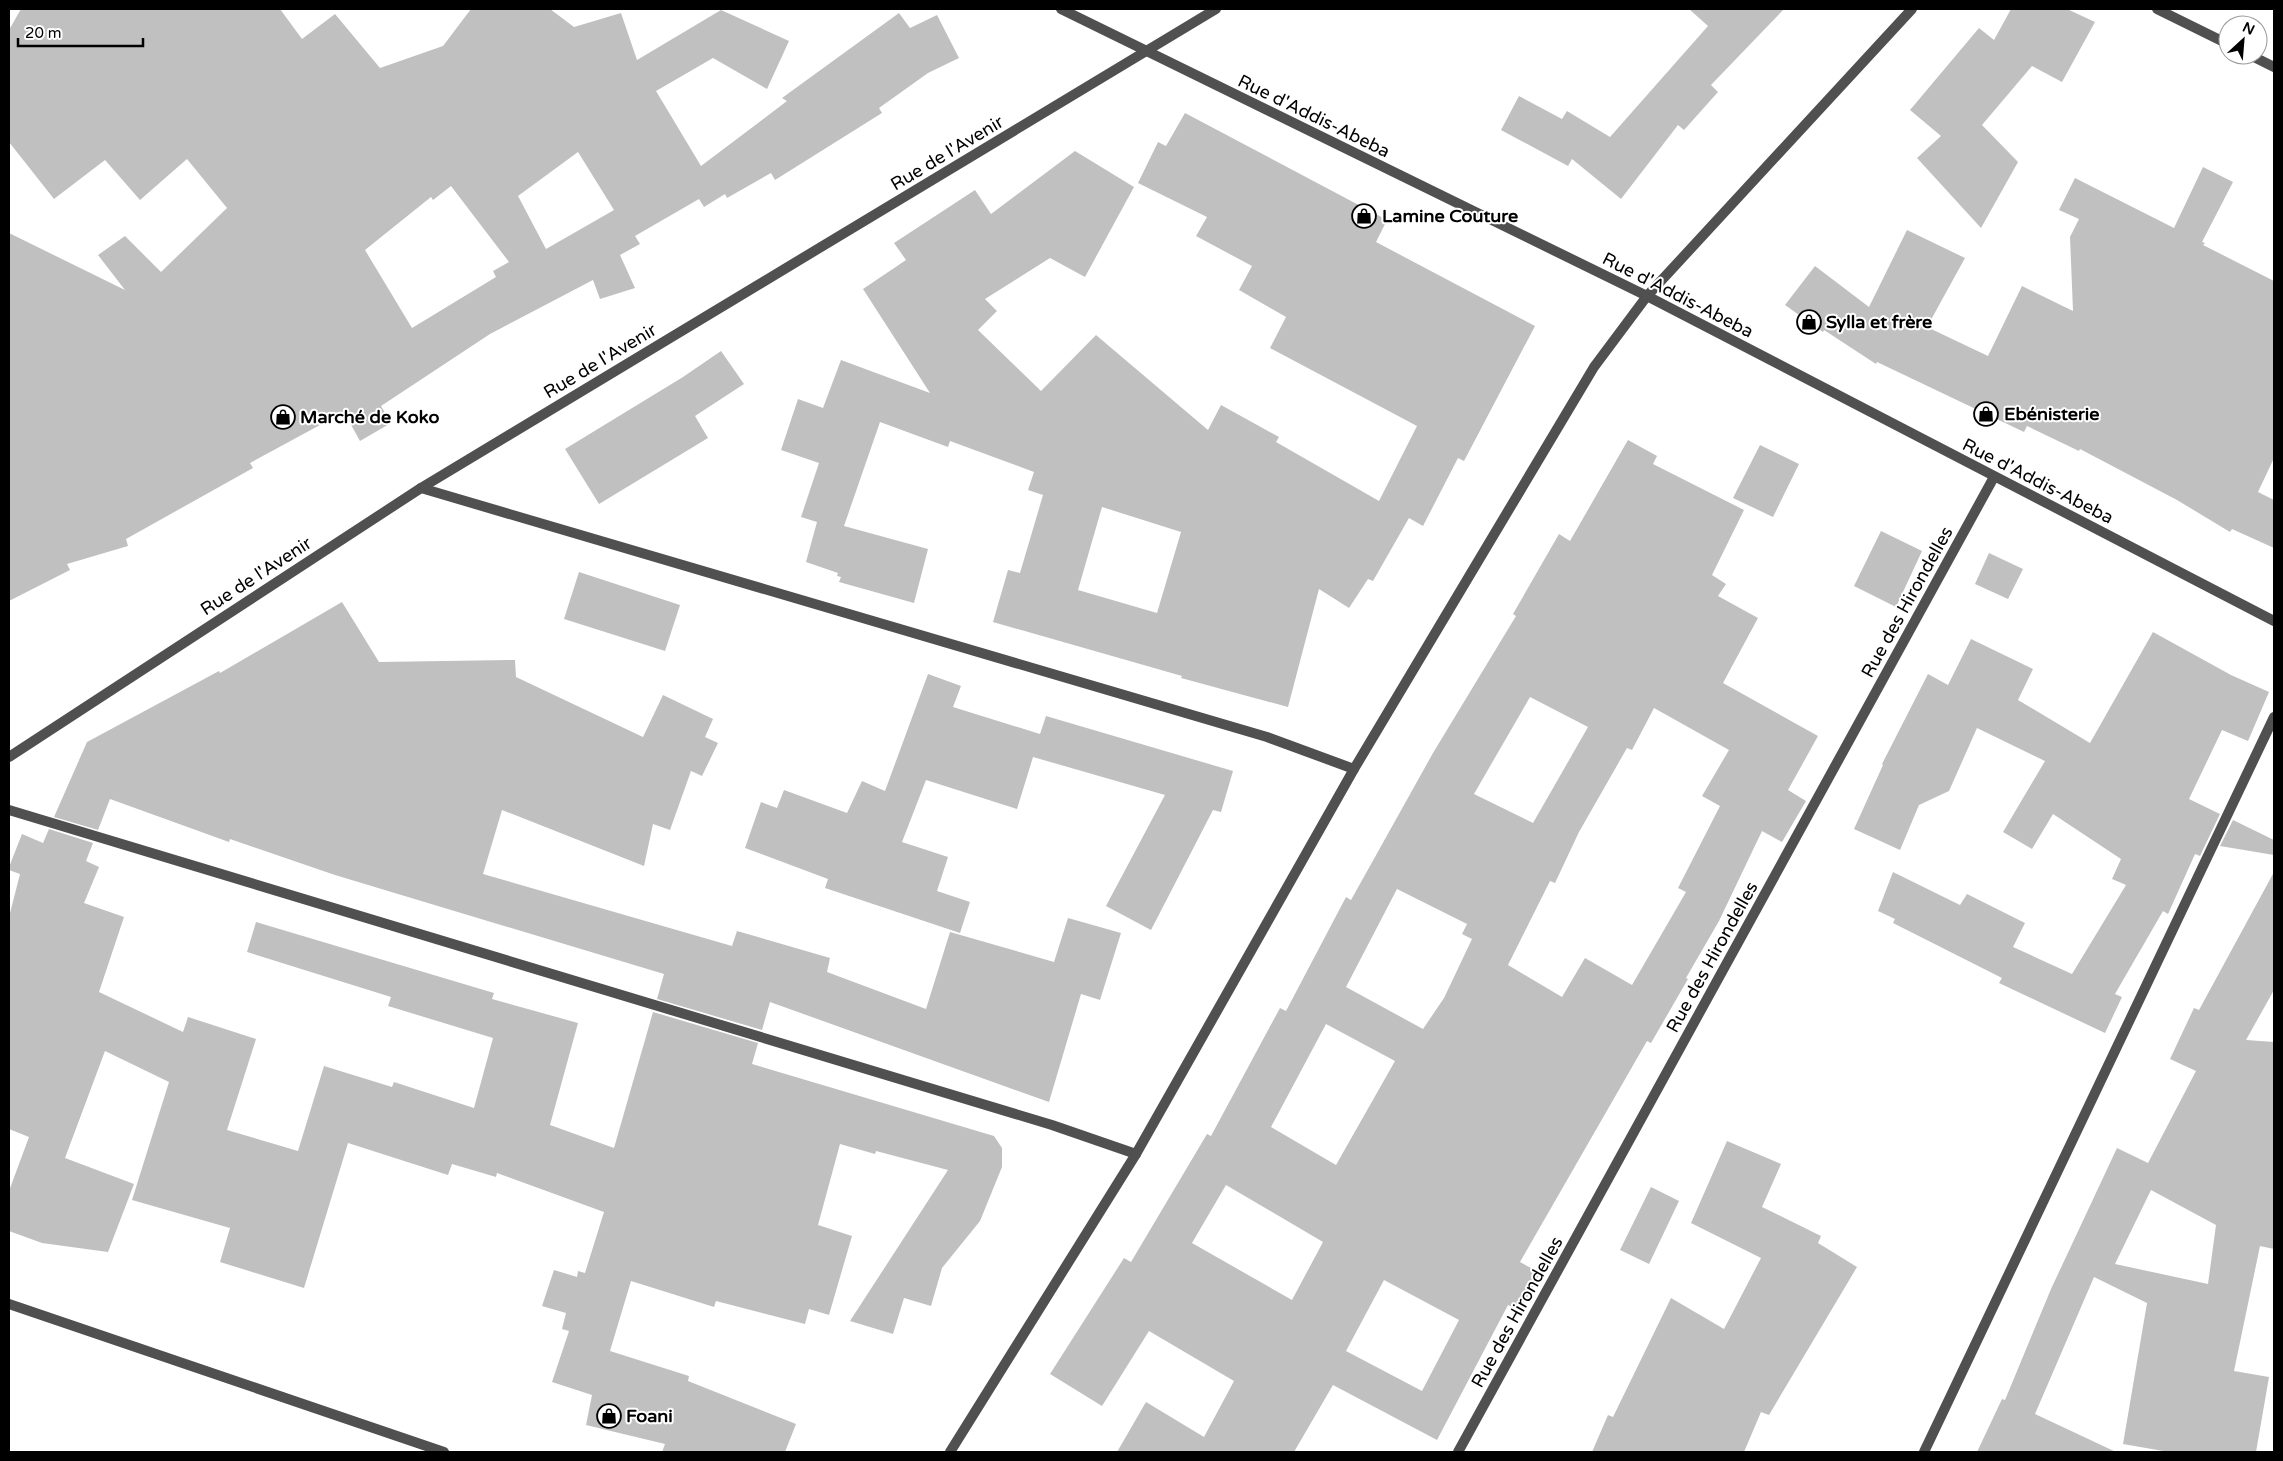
<svg xmlns="http://www.w3.org/2000/svg" width="2283" height="1461" font-family="'Varela Round',sans-serif">
  <rect width="100%" height="100%" fill="#fff"/>
  <g fill="#c0c0c0" fill-rule="evenodd">
    <path d="M 21,9 L 280,9 L 302,39 L 335,14 L 380,68 L 443,46 L 471,9 L 550,9 L 574,27 L 621,13 L 637,60 L 721,10 L 789,41 L 767,89 L 713,58 L 656,91 L 701,166 L 787,101 L 782,98 L 899,13 L 910,28 L 937,15 L 959,58 L 928,73 L 879,108 L 882,113 L 775,180 L 771,173 L 727,198 L 725,194 L 704,207 L 699,199 L 635,236 L 640,244 L 620,255 L 635,288 L 600,299 L 593,280 L 490,334 L 381,406 L 391,423 L 360,441 L 344,412 L 250,463 L 253,468 L 126,539 L 128,546 L 67,564 L 70,570 L 9,601 L 9,233 L 125,290 L 98,255 L 125,236 L 161,272 L 227,208 L 187,159 L 140,200 L 105,160 L 54,199 L 9,142 L 9,30 ZM 578,152 L 614,210 L 546,249 L 518,196 ZM 451,186 L 509,262 L 493,271 L 496,277 L 412,328 L 365,250 L 431,197 L 433,200 Z"/>
    <path d="M 1689,9 L 1784,9 L 1711,85 L 1718,92 L 1684,130 L 1678,125 L 1621,199 L 1572,159 L 1568,166 L 1501,130 L 1519,96 L 1562,119 L 1567,111 L 1610,137 L 1708,26 Z"/>
    <path d="M 2011,9 L 2067,9 L 2095,22 L 2062,82 L 2032,66 L 1982,125 L 2018,162 L 1981,228 L 1917,158 L 1941,136 L 1910,110 L 1979,28 L 1994,40 Z"/>
    <path d="M 1185,113 L 1387,220 L 1376,242 L 1535,326 L 1464,461 L 1458,458 L 1423,526 L 1409,518 L 1373,581 L 1368,579 L 1349,608 L 1319,589 L 1288,707 L 1181,678 L 1182,676 L 993,622 L 1008,570 L 1020,573 L 1043,495 L 1028,490 L 1034,472 L 950,441 L 948,447 L 880,422 L 844,526 L 928,549 L 914,603 L 839,582 L 841,577 L 837,576 L 838,573 L 806,562 L 817,522 L 801,517 L 819,463 L 781,450 L 798,399 L 823,408 L 841,360 L 930,393 L 863,289 L 906,260 L 894,243 L 975,190 L 991,214 L 1075,151 L 1134,187 L 1085,277 L 1050,258 L 985,299 L 997,311 L 978,330 L 1041,391 L 1096,335 L 1208,430 L 1221,405 L 1279,437 L 1276,442 L 1379,501 L 1417,426 L 1270,348 L 1286,317 L 1239,290 L 1252,266 L 1196,236 L 1207,217 L 1138,183 L 1158,142 L 1166,146 ZM 1102,507 L 1181,532 L 1157,613 L 1078,590 Z"/>
    <path d="M 2203,167 L 2233,182 L 2202,242 L 2205,243 L 2203,245 L 2274,281 L 2274,458 L 2258,492 L 2274,500 L 2274,548 L 2232,529 L 2230,532 L 2177,500 L 2080,449 L 2079,451 L 2027,426 L 2024,432 L 1877,362 L 1876,364 L 1824,330 L 1823,332 L 1785,305 L 1815,266 L 1869,307 L 1907,230 L 1965,258 L 1927,327 L 1988,356 L 2022,286 L 2073,311 L 2070,237 L 2079,219 L 2059,210 L 2075,178 L 2174,228 Z"/>
    <path d="M 721,351 L 744,384 L 695,416 L 708,438 L 599,504 L 565,449 L 683,377 Z"/>
    <path d="M 1628,440 L 1657,456 L 1653,464 L 1744,510 L 1712,575 L 1726,584 L 1718,596 L 1758,618 L 1723,683 L 1818,736 L 1788,790 L 1806,801 L 1782,842 L 1762,831 L 1719,921 L 1686,978 L 1688,979 L 1651,1043 L 1647,1041 L 1520,1262 L 1540,1273 L 1520,1311 L 1508,1305 L 1437,1440 L 1333,1385 L 1294,1452 L 1117,1452 L 1146,1402 L 1204,1437 L 1234,1381 L 1149,1331 L 1102,1406 L 1050,1374 L 1124,1258 L 1131,1262 L 1207,1134 L 1211,1136 L 1280,1008 L 1286,1011 L 1346,897 L 1351,900 L 1433,753 L 1516,616 L 1513,614 L 1559,534 L 1570,541 ZM 1530,697 L 1588,727 L 1533,823 L 1474,794 ZM 1654,708 L 1729,750 L 1702,796 L 1720,806 L 1678,888 L 1686,892 L 1632,985 L 1585,958 L 1562,997 L 1508,965 L 1550,881 L 1555,883 L 1579,832 L 1627,748 L 1632,750 ZM 1397,889 L 1467,924 L 1462,934 L 1472,939 L 1444,998 L 1423,1029 L 1346,987 ZM 1326,1024 L 1395,1061 L 1336,1165 L 1271,1127 ZM 1226,1185 L 1323,1242 L 1292,1300 L 1192,1243 ZM 1384,1280 L 1459,1320 L 1422,1391 L 1346,1351 Z"/>
    <path d="M 1760,445 L 1799,464 L 1773,517 L 1733,498 Z"/>
    <path d="M 1881,531 L 1922,551 L 1896,607 L 1854,586 Z"/>
    <path d="M 1989,553 L 2023,569 L 2008,599 L 1975,584 Z"/>
    <path d="M 579,572 L 680,605 L 665,651 L 564,619 Z"/>
    <path d="M 342,602 L 379,662 L 515,660 L 516,677 L 643,737 L 663,695 L 713,719 L 705,737 L 718,743 L 702,776 L 691,771 L 670,830 L 653,824 L 644,866 L 502,810 L 483,874 L 732,946 L 737,931 L 830,958 L 827,972 L 926,1009 L 950,932 L 1054,962 L 1068,918 L 1121,933 L 1100,1000 L 1081,994 L 1049,1102 L 770,1002 L 762,1030 L 657,999 L 664,974 L 335,875 L 230,839 L 229,842 L 110,799 L 98,830 L 54,817 L 87,742 L 219,671 L 220,673 Z"/>
    <path d="M 2153,632 L 2231,675 L 2269,692 L 2248,741 L 2222,730 L 2189,799 L 2220,814 L 2200,856 L 2195,854 L 2168,914 L 2163,911 L 2115,994 L 2122,997 L 2105,1033 L 1999,983 L 2002,978 L 1893,923 L 1895,919 L 1878,911 L 1893,872 L 1960,905 L 1967,894 L 2025,923 L 2013,947 L 2072,974 L 2126,885 L 2112,879 L 2121,859 L 2053,814 L 2032,849 L 2003,832 L 2045,761 L 1977,728 L 1949,791 L 1919,805 L 1900,850 L 1854,829 L 1883,765 L 1882,764 L 1928,674 L 1948,685 L 1971,639 L 2033,669 L 2018,700 L 2090,743 Z"/>
    <path d="M 928,674 L 961,686 L 953,707 L 1040,734 L 1046,716 L 1233,771 L 1221,812 L 1213,810 L 1151,930 L 1106,906 L 1165,795 L 1033,757 L 1017,809 L 926,780 L 902,842 L 948,857 L 937,891 L 970,902 L 960,933 L 825,888 L 828,879 L 745,848 L 761,802 L 777,808 L 784,790 L 847,813 L 862,781 L 885,791 Z"/>
    <path d="M 2233,820 L 2274,840 L 2274,855 L 2220,846 Z"/>
    <path d="M 49,829 L 93,843 L 86,861 L 99,867 L 84,903 L 124,917 L 99,992 L 183,1032 L 188,1017 L 256,1039 L 227,1130 L 298,1151 L 324,1066 L 392,1087 L 394,1082 L 474,1108 L 493,1038 L 388,1006 L 391,997 L 247,952 L 256,922 L 494,993 L 492,999 L 578,1023 L 550,1125 L 614,1148 L 653,1012 L 758,1043 L 752,1064 L 994,1136 L 1002,1148 L 1002,1167 L 980,1221 L 942,1268 L 931,1306 L 904,1298 L 893,1334 L 850,1321 L 948,1170 L 876,1151 L 875,1154 L 840,1144 L 818,1225 L 852,1236 L 829,1315 L 809,1309 L 805,1324 L 716,1301 L 714,1307 L 631,1281 L 610,1351 L 689,1376 L 688,1381 L 796,1424 L 785,1452 L 662,1452 L 665,1444 L 586,1425 L 592,1395 L 552,1382 L 569,1331 L 562,1329 L 566,1313 L 542,1306 L 554,1270 L 577,1277 L 578,1271 L 585,1273 L 604,1212 L 497,1173 L 496,1177 L 452,1164 L 448,1175 L 348,1143 L 304,1288 L 220,1262 L 230,1228 L 132,1200 L 169,1082 L 105,1051 L 65,1158 L 134,1184 L 108,1252 L 42,1243 L 9,1231 L 9,1191 L 29,1137 L 9,1129 L 9,917 L 20,874 L 9,870 L 9,867 L 22,834 L 43,843 Z"/>
    <path d="M 2274,872 L 2274,990 L 2246,1040 L 2274,1042 L 2274,1249 L 2260,1246 L 2234,1371 L 2269,1377 L 2256,1452 L 2169,1452 L 2123,1444 L 2147,1303 L 2094,1277 L 2035,1414 L 2116,1452 L 1977,1452 L 2002,1399 L 2005,1400 L 2051,1289 L 2117,1148 L 2148,1163 L 2196,1071 L 2170,1059 L 2194,1008 L 2199,1010 ZM 2151,1190 L 2216,1225 L 2208,1284 L 2115,1264 Z"/>
    <path d="M 1727,1141 L 1781,1164 L 1762,1207 L 1821,1236 L 1818,1243 L 1857,1267 L 1769,1415 L 1761,1412 L 1744,1452 L 1592,1452 L 1608,1415 L 1613,1417 L 1671,1298 L 1724,1329 L 1761,1258 L 1691,1223 Z"/>
    <path d="M 1651,1187 L 1679,1201 L 1649,1264 L 1620,1250 Z"/>
  </g>
  <g fill="none" stroke-linecap="round" stroke-linejoin="round">
    <g stroke="#505050" stroke-width="10">
      <path d="M 1061,9 L 1647,296 L 2274,621"/>
      <path d="M 2157,9 L 2228,44"/>
      <path d="M 2250,55 L 2274,67"/>
      <path d="M 421,488 L 1267,737 L 1354,769"/>
      <path d="M 9,757 L 421,488 L 1216,9"/>
      <path d="M 9,810 L 1052,1125 L 1136,1154"/>
      <path d="M 9,1304 L 444,1452"/>
      <path d="M 1458,1452 L 1994,477"/>
      <path d="M 1924,1452 L 2274,717"/>
    </g>
    <path stroke="#505050" stroke-width="10" d="M 950,1452 L 1136,1154 L 1354,769 L 1594,367 L 1647,296 L 1912,9"/>
  </g>
  <defs>
    <g id="shop-ring" transform="scale(1.25)"><circle r="9.5" fill="#fff" stroke="#000" stroke-width="1.5"/><path d="M-5-2.5h2.3a2.7 3.5 0 0 1 5.4 0H5L5.5 6h-11ZM-1.5-2.5h3a1.5 2.3 0 0 0-3 0Z" fill="#000"/></g>
  </defs>
  <g fill-rule="evenodd">
    <use href="#shop-ring" x="1364" y="216"/>
    <use href="#shop-ring" x="1809" y="322"/>
    <use href="#shop-ring" x="1986" y="414"/>
    <use href="#shop-ring" x="283" y="417"/>
    <use href="#shop-ring" x="609" y="1416"/>
  </g>
  <g text-anchor="middle" dominant-baseline="central" stroke-width="4" stroke-linejoin="round" paint-order="stroke">
    <g font-size="18" fill="#000" stroke="#fff">
      <text transform="translate(1314 116) rotate(26)">Rue d'Addis-Abeba</text>
      <text transform="translate(947 153) rotate(-31)">Rue de l'Avenir</text>
      <text transform="translate(1678 295) rotate(27)">Rue d'Addis-Abeba</text>
      <text transform="translate(600 361) rotate(-31)">Rue de l'Avenir</text>
      <text transform="translate(2038 481) rotate(27)">Rue d'Addis-Abeba</text>
      <text transform="translate(256 576) rotate(-33)">Rue de l'Avenir</text>
      <text transform="translate(1907 602) rotate(-61)">Rue des Hirondelles</text>
      <text transform="translate(1712 957) rotate(-61)">Rue des Hirondelles</text>
      <text transform="translate(1517 1312) rotate(-61)">Rue des Hirondelles</text>
    </g>
    <g font-size="18" font-weight="bold" fill="#000" stroke="#fff" text-anchor="start">
      <text x="1382" y="216">Lamine Couture</text>
      <text x="1826" y="322">Sylla et frère</text>
      <text x="2004" y="414">Ebénisterie</text>
      <text x="300" y="417">Marché de Koko</text>
      <text x="626" y="1416">Foani</text>
    </g>
  </g>
  <rect width="2283" height="1461" fill="none" stroke="#000000" stroke-width="20"/>
  <g transform="translate(2243 40) rotate(26)"><circle r="24" fill="#ffffff" stroke="#999999"/>
  <path d="M0-4L9 19L0 12L-9 19Z" fill="#000000"/>
  <text y="-8" font-size="14" font-weight="bold" text-anchor="middle" fill="#000000">N</text>
  </g>
  <path d="M18 38v8h125v-8" fill="none" stroke="#000000" stroke-width="2.5"/>
  <text x="25" y="38" font-size="15" fill="#000000" stroke="#ffffff" stroke-width="4" paint-order="stroke">20 m</text>
</svg>
